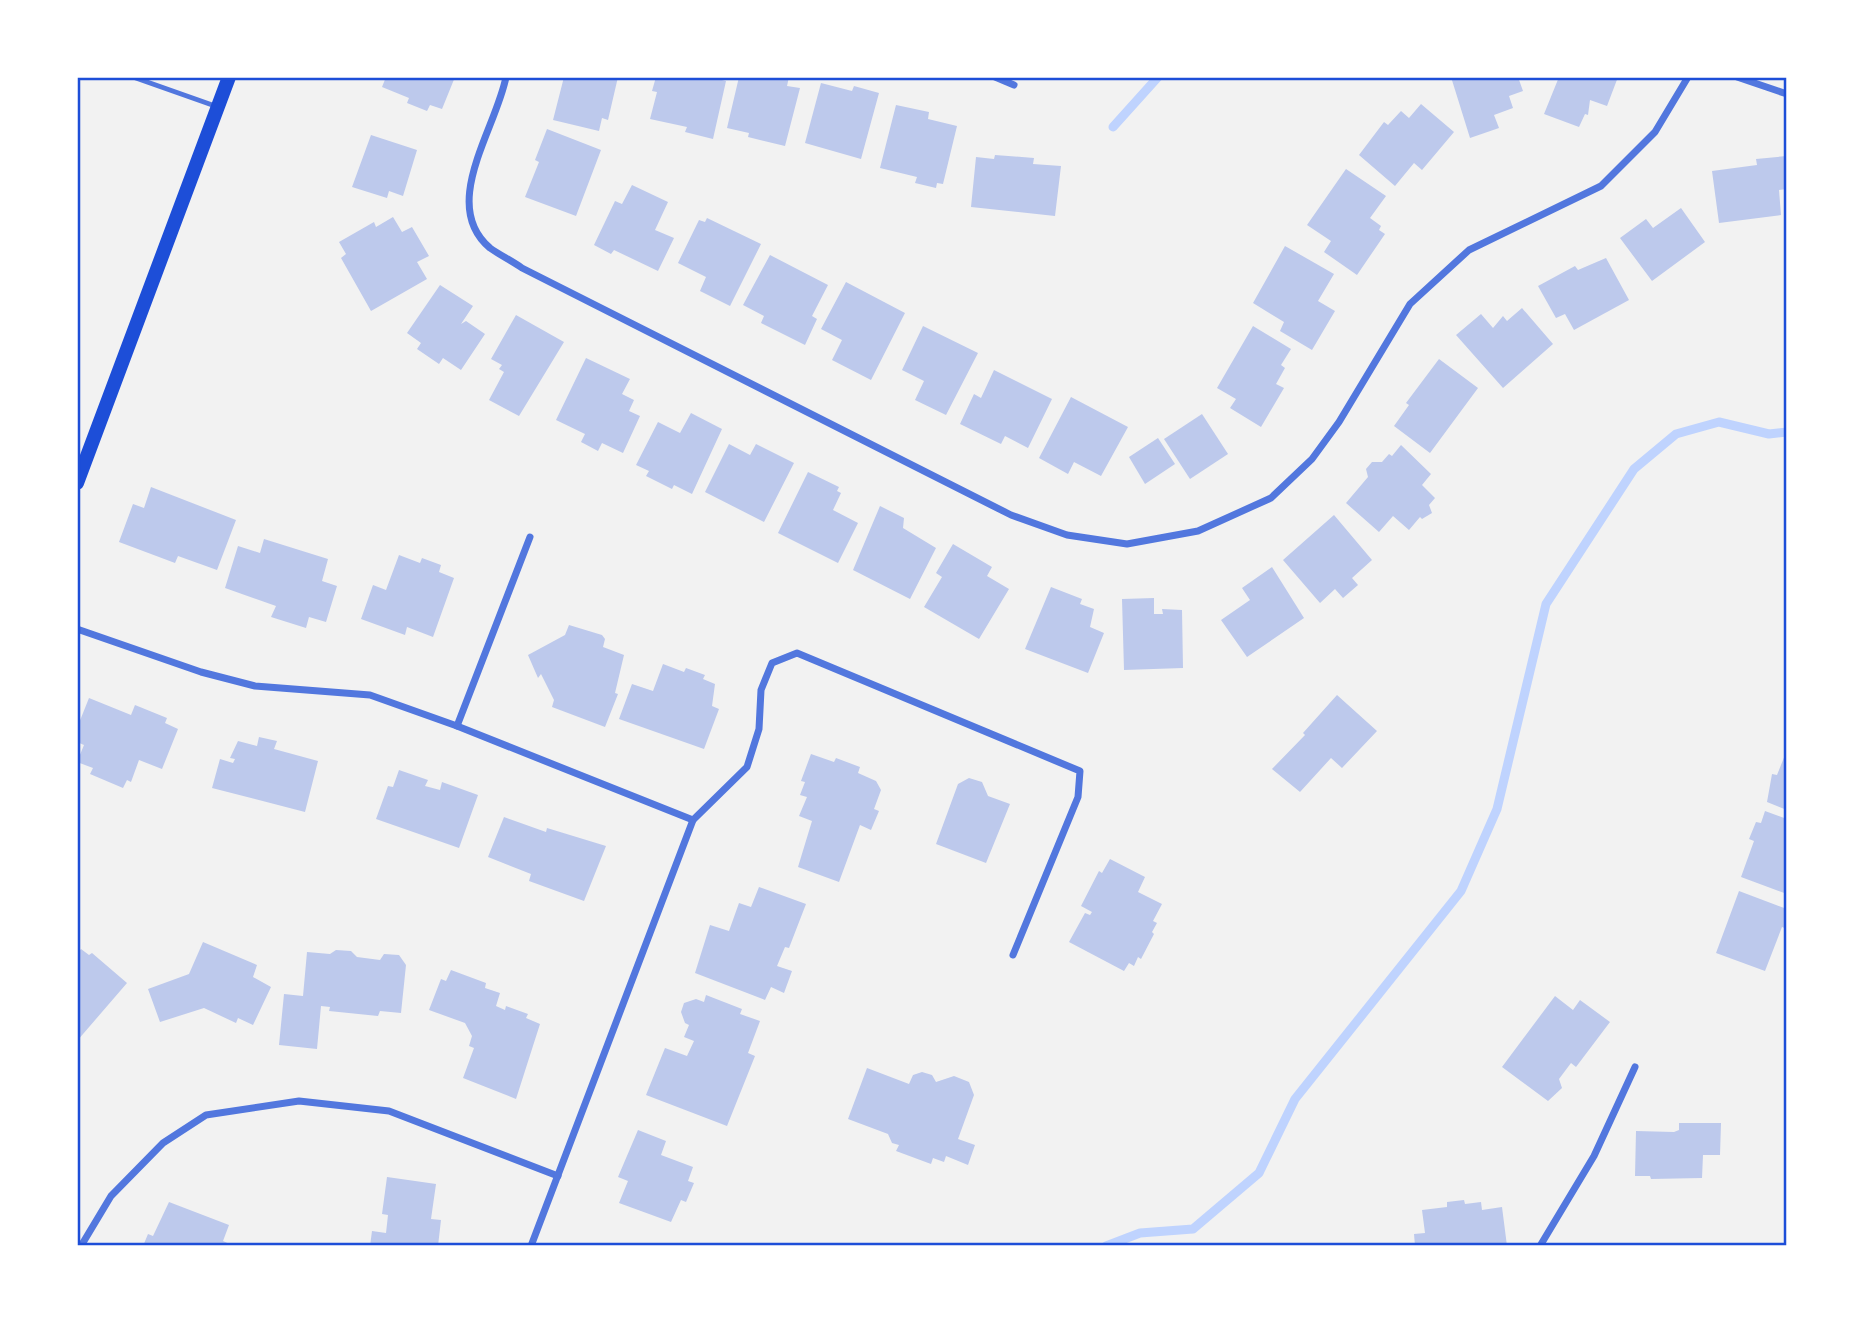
<svg xmlns="http://www.w3.org/2000/svg" width="1864" height="1323" font-family="Roboto,sans-serif">
  <rect width="100%" height="100%" fill="#f2f2f2"/>
  <g fill="none" stroke-linecap="round" stroke-linejoin="round">
    <g stroke="#bfd3fe" stroke-width="9">
      <path d="M 1113,127 L 1158,77"/>
      <path d="M 1106,1246 L 1140,1233 L 1193,1229 L 1259,1173 L 1295,1099 L 1461,891 L 1497,809 L 1546,604 L 1634,469 L 1676,434 L 1719,422 L 1769,434 L 1787,432"/>
    </g>
  </g>
  <g fill="#bdc9ec">
    <path d="M 386,77 L 455,77 L 442,109 L 430,105 L 427,111 L 407,103 L 409,98 L 382,87 Z"/>
    <path d="M 564,77 L 618,77 L 608,120 L 602,118 L 599,131 L 553,120 Z"/>
    <path d="M 656,77 L 710,77 L 726,81 L 713,139 L 685,132 L 687,127 L 650,119 L 657,92 L 652,91 Z"/>
    <path d="M 739,77 L 789,77 L 787,86 L 800,88 L 785,146 L 748,137 L 749,133 L 727,128 Z"/>
    <path d="M 1451,77 L 1518,77 L 1523,91 L 1509,96 L 1513,108 L 1494,115 L 1499,128 L 1470,138 Z"/>
    <path d="M 1559,77 L 1618,77 L 1607,106 L 1590,100 L 1588,115 L 1585,114 L 1579,127 L 1544,114 Z"/>
    <path d="M 821,83 L 852,91 L 854,86 L 879,93 L 861,159 L 805,143 Z"/>
    <path d="M 1421,104 L 1454,132 L 1422,170 L 1414,163 L 1395,186 L 1359,155 L 1384,122 L 1388,125 L 1401,111 L 1409,118 Z"/>
    <path d="M 896,105 L 929,112 L 928,119 L 957,126 L 943,184 L 937,183 L 936,188 L 915,183 L 917,177 L 880,168 Z"/>
    <path d="M 547,129 L 601,150 L 576,216 L 525,197 L 539,162 L 535,160 Z"/>
    <path d="M 371,135 L 417,150 L 403,196 L 389,191 L 387,198 L 352,187 Z"/>
    <path d="M 995,155 L 1034,158 L 1033,164 L 1061,166 L 1055,216 L 971,207 L 976,157 L 994,159 Z"/>
    <path d="M 1787,156 L 1787,189 L 1779,190 L 1781,215 L 1719,223 L 1712,171 L 1757,165 L 1756,159 Z"/>
    <path d="M 1346,169 L 1386,196 L 1370,218 L 1381,226 L 1379,230 L 1385,234 L 1357,275 L 1324,252 L 1331,241 L 1307,225 Z"/>
    <path d="M 632,185 L 668,202 L 655,230 L 674,238 L 658,271 L 614,250 L 611,254 L 594,245 L 615,201 L 622,204 Z"/>
    <path d="M 1681,208 L 1705,242 L 1652,281 L 1620,238 L 1646,219 L 1653,228 Z"/>
    <path d="M 393,217 L 402,232 L 412,227 L 429,256 L 417,262 L 427,279 L 371,311 L 341,258 L 346,254 L 339,242 L 374,222 L 376,227 Z"/>
    <path d="M 707,218 L 761,244 L 730,306 L 700,291 L 706,277 L 678,263 L 699,220 L 705,222 Z"/>
    <path d="M 1285,246 L 1334,274 L 1318,301 L 1335,311 L 1312,350 L 1280,331 L 1284,322 L 1253,303 Z"/>
    <path d="M 770,255 L 828,285 L 812,316 L 817,319 L 805,345 L 761,323 L 764,316 L 743,305 Z"/>
    <path d="M 1606,258 L 1629,300 L 1574,330 L 1565,314 L 1556,318 L 1538,286 L 1575,266 L 1578,270 Z"/>
    <path d="M 846,282 L 905,313 L 871,380 L 832,360 L 842,340 L 821,329 Z"/>
    <path d="M 440,285 L 473,306 L 461,324 L 466,321 L 485,334 L 461,370 L 443,358 L 439,364 L 417,349 L 421,343 L 407,333 Z"/>
    <path d="M 1522,308 L 1553,344 L 1503,388 L 1456,335 L 1481,314 L 1493,328 L 1503,316 L 1507,321 Z"/>
    <path d="M 516,315 L 564,342 L 519,416 L 489,400 L 504,372 L 499,369 L 502,365 L 491,359 Z"/>
    <path d="M 923,326 L 978,353 L 946,415 L 915,400 L 924,381 L 902,370 Z"/>
    <path d="M 1253,326 L 1291,349 L 1281,365 L 1285,368 L 1276,384 L 1284,388 L 1261,427 L 1230,408 L 1236,399 L 1217,388 Z"/>
    <path d="M 586,358 L 630,379 L 622,394 L 634,400 L 629,411 L 640,416 L 623,453 L 602,443 L 598,451 L 581,442 L 585,434 L 556,420 Z"/>
    <path d="M 1439,359 L 1478,388 L 1430,453 L 1394,426 L 1409,405 L 1406,403 Z"/>
    <path d="M 994,370 L 1052,399 L 1028,448 L 1005,436 L 1001,444 L 960,424 L 974,394 L 981,398 Z"/>
    <path d="M 1071,397 L 1128,427 L 1101,476 L 1074,462 L 1068,474 L 1039,458 Z"/>
    <path d="M 691,413 L 722,429 L 692,494 L 674,485 L 672,489 L 646,476 L 649,471 L 636,465 L 658,422 L 680,433 Z"/>
    <path d="M 1202,414 L 1228,454 L 1190,479 L 1164,439 Z"/>
    <path d="M 1158,438 L 1175,464 L 1145,484 L 1129,457 Z"/>
    <path d="M 729,444 L 750,455 L 756,444 L 794,463 L 764,522 L 705,492 Z"/>
    <path d="M 1401,445 L 1431,474 L 1422,485 L 1435,498 L 1429,505 L 1432,513 L 1422,519 L 1420,517 L 1409,530 L 1393,516 L 1379,532 L 1346,503 L 1368,477 L 1366,469 L 1372,462 L 1382,462 L 1389,454 L 1392,456 Z"/>
    <path d="M 808,472 L 839,487 L 837,491 L 841,493 L 833,510 L 858,523 L 838,563 L 778,533 Z"/>
    <path d="M 151,487 L 236,520 L 217,570 L 178,556 L 175,563 L 119,542 L 133,504 L 144,508 Z"/>
    <path d="M 880,506 L 904,518 L 903,528 L 936,548 L 910,599 L 853,570 Z"/>
    <path d="M 1334,515 L 1372,560 L 1352,578 L 1358,585 L 1343,598 L 1335,589 L 1320,603 L 1283,560 Z"/>
    <path d="M 264,539 L 328,559 L 322,581 L 337,586 L 326,622 L 309,617 L 306,628 L 271,617 L 276,606 L 225,588 L 238,546 L 260,553 Z"/>
    <path d="M 953,544 L 992,567 L 987,576 L 1009,589 L 979,639 L 924,607 L 942,577 L 936,573 Z"/>
    <path d="M 399,555 L 420,563 L 422,558 L 441,565 L 439,572 L 454,578 L 433,637 L 407,627 L 405,635 L 361,619 L 373,585 L 386,590 Z"/>
    <path d="M 1272,567 L 1304,618 L 1247,657 L 1221,620 L 1250,600 L 1242,588 Z"/>
    <path d="M 1051,587 L 1082,599 L 1080,604 L 1094,609 L 1090,627 L 1104,633 L 1088,673 L 1025,649 Z"/>
    <path d="M 1154,598 L 1154,614 L 1163,614 L 1162,609 L 1182,610 L 1183,668 L 1124,670 L 1122,599 Z"/>
    <path d="M 569,625 L 602,635 L 605,639 L 603,647 L 624,655 L 615,693 L 618,694 L 605,727 L 552,707 L 554,700 L 541,674 L 538,678 L 528,655 L 565,635 Z"/>
    <path d="M 663,664 L 684,672 L 686,668 L 705,675 L 703,679 L 715,684 L 712,706 L 719,709 L 704,749 L 619,719 L 632,684 L 653,691 Z"/>
    <path d="M 1337,695 L 1377,731 L 1342,768 L 1331,758 L 1300,792 L 1272,769 L 1305,735 L 1303,733 Z"/>
    <path d="M 89,698 L 131,715 L 135,705 L 167,718 L 165,723 L 178,729 L 162,769 L 139,760 L 131,782 L 127,780 L 123,788 L 90,774 L 93,768 L 77,762 L 84,745 L 77,742 L 77,728 Z"/>
    <path d="M 259,737 L 277,741 L 274,749 L 318,761 L 305,812 L 212,788 L 220,759 L 233,763 L 235,759 L 230,758 L 238,741 L 257,746 Z"/>
    <path d="M 1787,750 L 1787,810 L 1767,802 L 1772,774 L 1777,775 Z"/>
    <path d="M 811,754 L 834,762 L 836,758 L 860,767 L 858,773 L 876,781 L 881,790 L 874,809 L 879,811 L 871,830 L 860,825 L 839,882 L 798,867 L 812,821 L 799,816 L 807,797 L 800,795 L 805,782 L 801,781 Z"/>
    <path d="M 399,770 L 428,780 L 425,786 L 440,790 L 442,782 L 478,795 L 459,848 L 376,819 L 388,786 L 393,787 Z"/>
    <path d="M 969,778 L 982,782 L 988,796 L 1010,804 L 986,863 L 936,844 L 958,784 Z"/>
    <path d="M 1765,811 L 1787,819 L 1787,894 L 1741,877 L 1754,841 L 1749,839 L 1756,822 L 1761,823 Z"/>
    <path d="M 504,817 L 546,832 L 547,828 L 606,846 L 584,901 L 529,881 L 531,874 L 488,857 Z"/>
    <path d="M 1110,859 L 1145,877 L 1138,892 L 1162,904 L 1153,921 L 1157,923 L 1152,932 L 1154,934 L 1141,959 L 1138,957 L 1134,966 L 1129,963 L 1124,971 L 1069,942 L 1085,913 L 1090,915 L 1092,912 L 1081,906 L 1099,871 L 1102,873 Z"/>
    <path d="M 759,887 L 806,904 L 789,948 L 785,947 L 777,966 L 792,971 L 784,993 L 771,987 L 765,1000 L 695,973 L 710,925 L 729,931 L 739,903 L 751,907 Z"/>
    <path d="M 1739,891 L 1787,909 L 1787,929 L 1782,927 L 1765,971 L 1716,953 Z"/>
    <path d="M 203,942 L 257,965 L 253,977 L 271,987 L 253,1025 L 238,1018 L 236,1023 L 204,1008 L 160,1022 L 148,989 L 189,974 Z"/>
    <path d="M 81,949 L 89,955 L 92,953 L 127,983 L 77,1041 L 77,954 Z"/>
    <path d="M 336,950 L 351,951 L 357,957 L 380,960 L 384,954 L 399,955 L 406,965 L 401,1013 L 380,1011 L 378,1016 L 329,1011 L 330,1007 L 321,1006 L 317,1049 L 279,1045 L 284,994 L 303,996 L 307,952 L 330,954 Z"/>
    <path d="M 451,970 L 486,983 L 485,988 L 500,993 L 496,1006 L 505,1010 L 506,1006 L 528,1014 L 526,1018 L 540,1024 L 516,1099 L 463,1078 L 474,1048 L 469,1046 L 472,1036 L 465,1023 L 429,1010 L 441,979 L 446,981 Z"/>
    <path d="M 706,995 L 742,1009 L 740,1014 L 760,1021 L 748,1053 L 755,1056 L 727,1126 L 646,1095 L 665,1048 L 687,1056 L 694,1041 L 684,1037 L 689,1025 L 685,1023 L 681,1012 L 684,1003 L 696,999 L 704,1002 Z"/>
    <path d="M 1555,996 L 1573,1010 L 1580,1000 L 1610,1022 L 1576,1067 L 1571,1063 L 1559,1079 L 1562,1088 L 1548,1101 L 1502,1067 Z"/>
    <path d="M 867,1068 L 909,1084 L 913,1075 L 922,1072 L 932,1075 L 936,1082 L 954,1076 L 969,1082 L 974,1095 L 958,1139 L 975,1145 L 968,1165 L 946,1156 L 944,1162 L 933,1158 L 931,1164 L 896,1151 L 899,1145 L 892,1143 L 888,1134 L 848,1119 Z"/>
    <path d="M 1679,1123 L 1721,1123 L 1720,1155 L 1703,1155 L 1702,1178 L 1651,1179 L 1650,1176 L 1635,1176 L 1636,1131 L 1674,1132 L 1679,1130 Z"/>
    <path d="M 638,1130 L 666,1141 L 661,1155 L 693,1167 L 688,1181 L 694,1183 L 686,1202 L 681,1200 L 671,1222 L 619,1203 L 628,1181 L 618,1177 Z"/>
    <path d="M 387,1177 L 436,1184 L 431,1219 L 441,1220 L 438,1246 L 370,1246 L 372,1231 L 386,1233 L 388,1215 L 382,1214 Z"/>
    <path d="M 1464,1200 L 1465,1204 L 1481,1202 L 1482,1210 L 1502,1207 L 1507,1246 L 1415,1246 L 1414,1234 L 1425,1233 L 1422,1210 L 1447,1207 L 1447,1202 Z"/>
    <path d="M 169,1202 L 229,1225 L 223,1241 L 234,1246 L 143,1246 L 148,1234 L 153,1236 Z"/>
  </g>
  <g fill="none" stroke-linecap="round" stroke-linejoin="round">
    <path stroke="#5277de" stroke-width="5" d="M 133,77 L 218,107"/>
    <g stroke="#5277de" stroke-width="7">
      <path d="M 506,77 C 496,129 439,205 490,248 C 500,255 512,261 522,268 L 1011,515 L 1067,535 L 1127,544 L 1198,531 L 1271,498 L 1312,459 L 1339,422 L 1410,304 L 1469,250 L 1601,186 L 1655,132 L 1688,77"/>
      <path d="M 995,77 L 1014,85"/>
      <path d="M 1737,77 L 1787,94"/>
      <path d="M 77,629 L 201,672 L 255,686 L 370,695 L 457,726 L 693,820"/>
      <path d="M 457,726 L 530,537"/>
      <path d="M 81,1246 L 111,1196 L 163,1143 L 206,1115 L 299,1101 L 389,1111 L 558,1176"/>
      <path d="M 531,1246 L 693,820 L 747,767 L 759,729 L 761,690 L 772,663 L 797,653 L 1080,771 L 1078,797 L 1013,955"/>
      <path d="M 1540,1246 L 1594,1156 L 1635,1067"/>
    </g>
    <path stroke="#1d4ed8" stroke-width="14" d="M 77,483 L 229,77"/>
  </g>
  <rect width="1864" height="1323" fill="none" stroke="#ffffff" stroke-width="158"/>
  <rect x="79" y="79" width="1706" height="1165" fill="none" stroke="#1d4ed8" stroke-width="2.5"/>
</svg>
